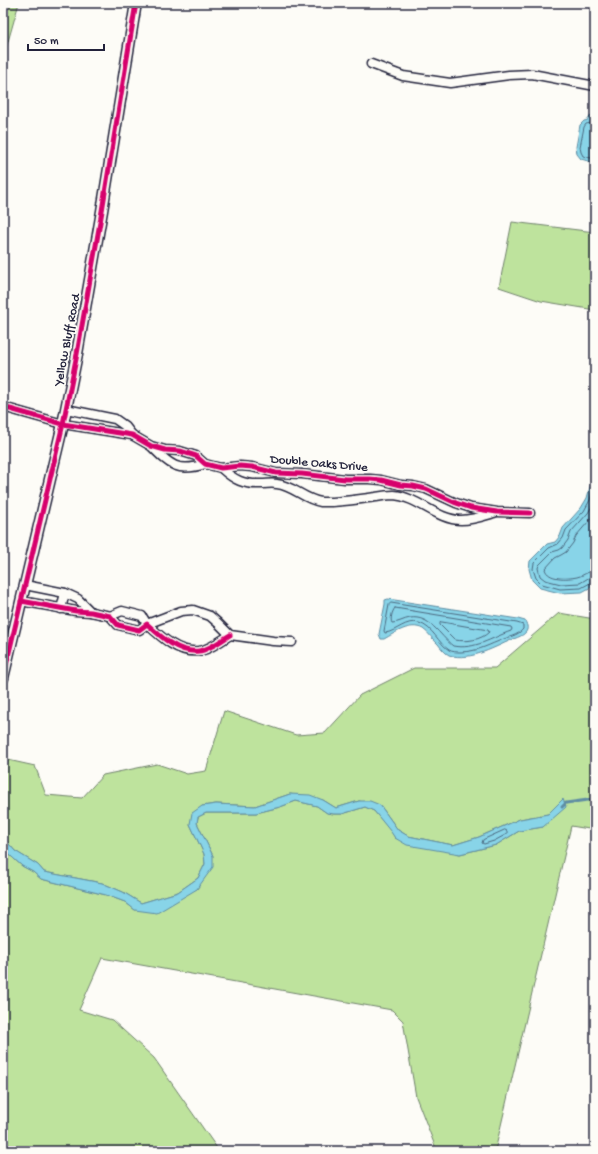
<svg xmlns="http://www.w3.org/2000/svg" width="598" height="1154" font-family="'Gochi Hand',sans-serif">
  <rect width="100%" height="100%" fill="#fdfcf7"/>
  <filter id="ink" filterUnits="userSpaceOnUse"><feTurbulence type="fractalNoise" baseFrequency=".025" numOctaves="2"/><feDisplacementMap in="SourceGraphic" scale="8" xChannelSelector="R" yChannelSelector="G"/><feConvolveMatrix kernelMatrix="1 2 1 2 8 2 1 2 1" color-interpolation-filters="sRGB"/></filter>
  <g filter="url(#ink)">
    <g fill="#bee39d" stroke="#70826c">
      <path d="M 3,3 L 19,3 L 3,59 Z"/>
      <path d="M 512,222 L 595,232 L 595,310 L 541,301 L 499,287 Z"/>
      <path d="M 559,613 L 595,619 L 595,830 L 571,826 L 495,1151 L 437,1151 L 416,1097 L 403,1021 L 392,1010 L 102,958 L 79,1010 L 112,1020 L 154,1058 L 219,1151 L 3,1151 L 3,849 L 22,866 L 33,872 L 41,879 L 106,895 L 125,902 L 135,910 L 197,889 L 213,856 L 197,823 L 198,817 L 206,813 L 256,813 L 280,807 L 296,801 L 317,806 L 327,813 L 334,814 L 342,814 L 365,807 L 374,811 L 392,832 L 395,838 L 460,854 L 496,845 L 519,831 L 543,827 L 562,800 L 548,814 L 520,819 L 479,837 L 453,845 L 408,836 L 398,830 L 380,805 L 359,801 L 336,808 L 323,800 L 290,794 L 255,806 L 216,804 L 202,806 L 190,824 L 204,854 L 205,864 L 198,878 L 178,892 L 141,903 L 123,892 L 102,883 L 44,872 L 38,865 L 15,851 L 3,837 L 3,773 L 8,760 L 35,766 L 46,795 L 82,798 L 103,775 L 157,764 L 187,774 L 206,771 L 224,711 L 296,735 L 325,733 L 360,695 L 414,668 L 495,668 Z"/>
    </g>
    <g fill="#88d4e8" stroke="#5f8da3">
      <path d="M 591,115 L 595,115 L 595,163 L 581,159 L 577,154 L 576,147 L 580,125 L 584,121 L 588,120 Z"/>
      <path d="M 595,469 L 595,585 L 582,592 L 560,593 L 540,588 L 532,580 L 529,569 L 530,561 L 547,544 L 555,542 L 560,536 L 563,528 L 581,508 L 587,498 Z"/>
      <path d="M 388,599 L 518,619 L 525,621 C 531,631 524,635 516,638 C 496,646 471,662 449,655 C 445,653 441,648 438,644 C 433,640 429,633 423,629 C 410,622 395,633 384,639 L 381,639 L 379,634 L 385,604 L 385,600 Z"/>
      <path d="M 290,794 L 310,795 L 323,800 L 336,808 L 359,801 L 370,801 L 380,805 L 398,830 L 408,836 L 453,845 L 479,837 L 520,819 L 548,814 L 563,799 L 566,807 L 543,827 L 519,831 L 496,845 L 460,854 L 407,845 L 395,838 L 391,832 L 374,811 L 365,807 L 342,814 L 334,814 L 327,813 L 317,806 L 296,801 L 280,807 L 256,813 L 206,813 L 198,817 L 197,823 L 213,856 L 213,867 L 197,889 L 157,913 L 135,910 L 125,902 L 106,895 L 41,879 L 33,872 L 22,866 L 3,849 L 3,837 L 15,851 L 38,865 L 44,872 L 102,883 L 123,892 L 141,903 L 178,892 L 198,878 L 205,864 L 204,854 L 190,824 L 192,813 L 202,806 L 216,804 L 255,806 Z"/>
    </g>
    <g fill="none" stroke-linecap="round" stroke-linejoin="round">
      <g stroke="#4b6980" stroke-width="1">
        <path d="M 595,118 L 591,123 L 586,124 L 584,127 L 580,147 L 581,152 L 583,156 L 595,159"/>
        <path d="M 595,483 L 590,500 L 584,511 L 566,530 L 563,538 L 558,544 L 549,548 L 534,563 L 533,569 L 536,578 L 542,584 L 560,589 L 581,588 L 592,582 L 595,581"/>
        <path d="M 595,501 L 588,513 L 571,532 L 568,540 L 562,548 L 559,550 L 552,552 L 539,565 L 538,568 L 540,576 L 545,580 L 561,584 L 580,583 L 590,577 L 595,576"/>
        <path d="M 595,514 L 576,536 L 573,543 L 566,552 L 561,555 L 555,558 L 545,569 C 548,580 567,579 577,577 C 583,576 588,571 595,570"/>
        <path d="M 391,603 L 517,623 L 523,625 L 523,629 C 518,636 507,637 499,641 C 484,647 478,651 461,652 C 457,652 452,652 449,650 C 438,643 433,627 419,623 C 406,619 396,632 385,633 L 384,631 L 389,605 Z"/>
        <path d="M 395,608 L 511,627 L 512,629 L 511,631 C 491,638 475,650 453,646 C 439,635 430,615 410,618 C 404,619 398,623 392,623 C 390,620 392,611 395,608 Z"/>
        <path d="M 442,622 L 488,630 L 489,632 C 481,640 467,642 455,640 L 440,625 L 440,623 Z"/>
        <path d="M 505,830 L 507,831 L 507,834 L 494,841 L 484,844 L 482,843 L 483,840 Z"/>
      </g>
      <path stroke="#5f8da3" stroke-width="3" d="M 562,807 L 566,803 L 595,799"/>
      <g stroke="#22223b" stroke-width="11">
        <g id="minor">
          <path d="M 371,64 L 403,76 L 450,83 L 509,75 L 532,74 L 595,86"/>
          <path d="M 3,407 L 63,424 L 132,435 L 151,446 L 165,450 L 180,451 L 196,456 L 205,464 L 221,468 L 240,466 L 252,467 L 276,473 L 302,474 L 345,479 L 370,479 L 381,480 L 401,485 L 413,486 L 426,489 L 456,503 L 471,508 L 497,512 L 530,513"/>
          <path d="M 66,409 L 115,419 L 125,426 L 132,435"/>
          <path d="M 152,447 C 170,465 178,473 205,464"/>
          <path d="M 221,468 C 234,480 244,485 262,484 C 267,484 272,483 277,484 C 294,486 303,499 321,502 C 337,503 359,499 376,497 C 381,496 388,495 394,495 C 418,497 437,520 461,520 C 472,520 484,516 494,513"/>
          <path d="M 25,585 L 65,593 L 78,599 L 91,612"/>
          <path d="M 21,601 L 76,611 L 91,612 L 110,616 L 118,625 L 139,630 L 147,624 C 161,637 179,654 199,651 C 209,650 222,640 230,635"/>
          <path d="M 61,609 L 65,593"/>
          <path d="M 110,616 L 122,611 L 142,616 L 147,624 L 181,611 L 193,610 L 210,616 L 218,623 L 230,635 L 273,641 L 292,642"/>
        </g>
      </g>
      <g stroke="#22223b" stroke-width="13">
        <path id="tertiary" d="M 3,678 L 63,424 L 77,354 L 102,211 L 136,3"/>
      </g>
      <use href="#minor" stroke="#fdfcf7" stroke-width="8"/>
      <use href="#tertiary" stroke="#fdfcf7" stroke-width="10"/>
      <g stroke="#fdfcf7" stroke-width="8">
        <g id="cycleway">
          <path d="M 3,407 L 63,424 L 132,435 L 151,446 L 165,450 L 180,451 L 196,456 L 205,464 L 221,468 L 240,466 L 252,467 L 276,473 L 302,474 L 345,479 L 370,479 L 381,480 L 401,485 L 413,486 L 426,489 L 456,503 L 471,508 L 497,512 L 530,513"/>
          <path d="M 21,601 L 76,611 L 91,612 L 110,616 L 118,625 L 139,630 L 147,624 C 161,637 179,654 199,651 C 209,650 222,640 230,635"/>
          <path d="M 3,678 L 63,424 L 77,354 L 102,211 L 136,3"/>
        </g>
      </g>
      <use href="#cycleway" stroke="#d6006c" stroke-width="5"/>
    </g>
  </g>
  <g text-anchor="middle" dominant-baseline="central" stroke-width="3.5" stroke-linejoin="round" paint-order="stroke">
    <g font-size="13" fill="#22223b" stroke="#fdfcf7">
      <text transform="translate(68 340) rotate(-79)">Yellow Bluff Road</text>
      <text transform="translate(319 464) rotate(5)">Double Oaks Drive</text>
    </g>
  </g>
  <rect width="598" height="1154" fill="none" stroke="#fdfcf7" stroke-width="16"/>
  <rect x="8" y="8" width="582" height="1138" fill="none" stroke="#22223b" stroke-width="1.5" filter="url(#ink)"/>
  <path d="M28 44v6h76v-6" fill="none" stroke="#22223b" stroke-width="2"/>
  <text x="34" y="44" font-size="12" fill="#22223b" stroke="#fdfcf7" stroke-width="3" paint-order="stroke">50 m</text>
</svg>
